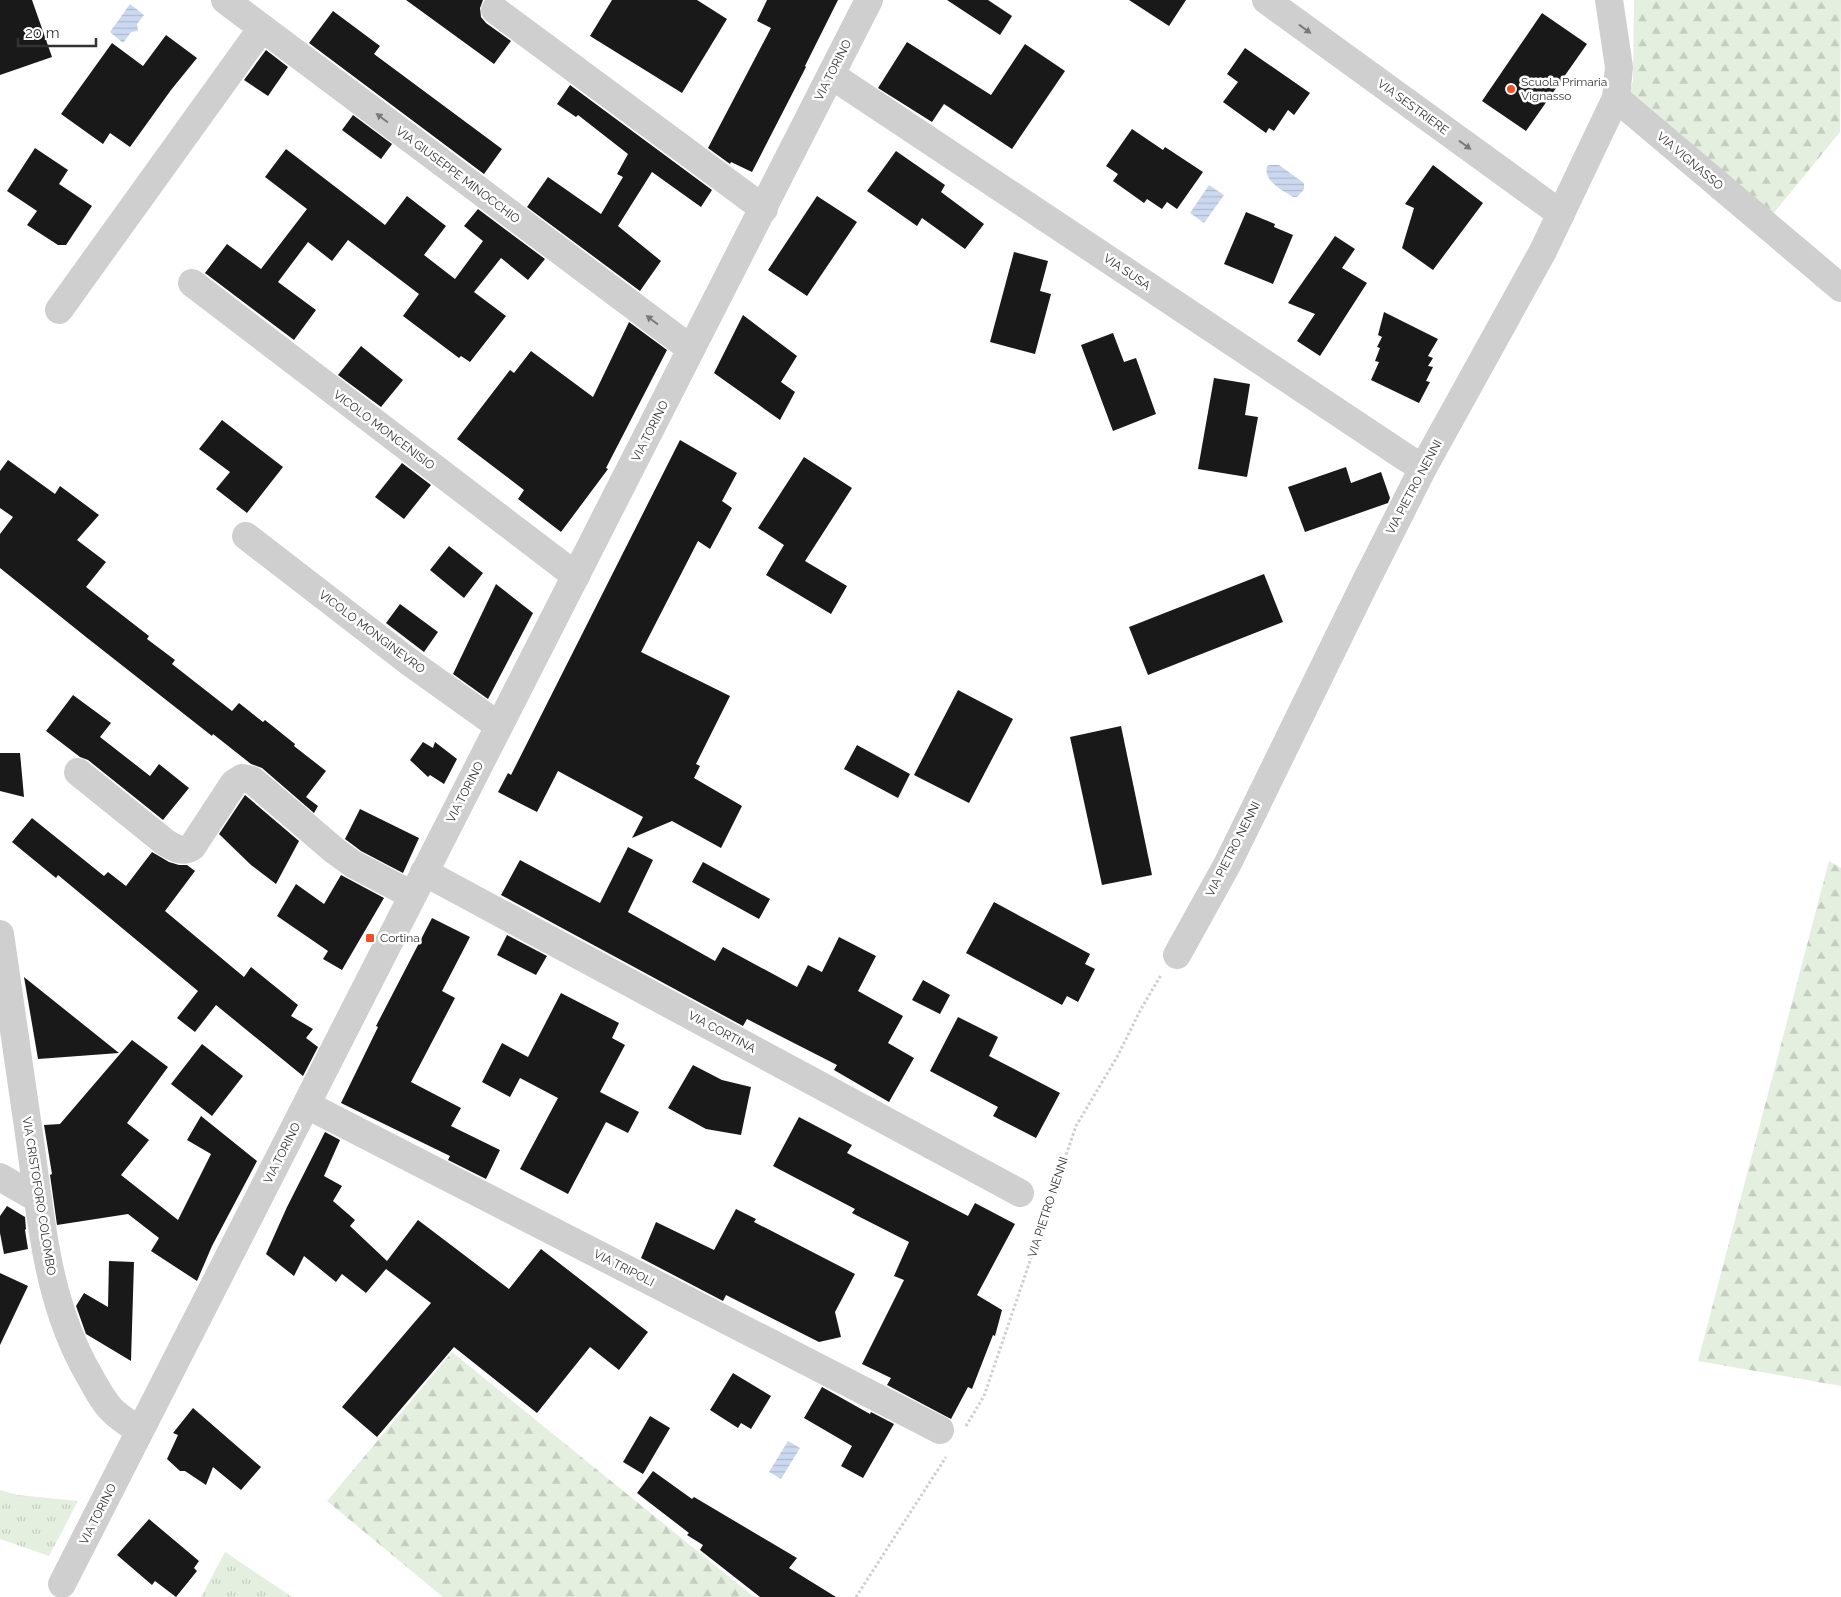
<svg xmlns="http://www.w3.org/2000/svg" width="1841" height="1597" font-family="Raleway,sans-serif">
  <defs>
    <pattern id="grass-tufts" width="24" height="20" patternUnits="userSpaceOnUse" patternTransform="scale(1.25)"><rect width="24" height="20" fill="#e4efdf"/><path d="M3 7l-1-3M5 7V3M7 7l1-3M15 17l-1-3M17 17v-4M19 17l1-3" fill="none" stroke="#c4cdc0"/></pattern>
    <pattern id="forest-firs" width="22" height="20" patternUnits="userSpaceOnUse" patternTransform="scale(1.25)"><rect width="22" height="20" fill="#e4efdf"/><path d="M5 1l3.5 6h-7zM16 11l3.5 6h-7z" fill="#c4cdc0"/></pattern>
    <pattern id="water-rules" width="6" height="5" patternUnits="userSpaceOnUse" patternTransform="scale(1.25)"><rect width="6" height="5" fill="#cbd8f0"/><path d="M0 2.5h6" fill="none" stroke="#afbace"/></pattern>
  </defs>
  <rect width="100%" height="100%" fill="#fff"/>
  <g fill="url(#grass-tufts)">
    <path d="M 0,1490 L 18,1495 L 78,1501 L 49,1556 L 0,1539 Z"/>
    <path d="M 225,1552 L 292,1597 L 201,1597 Z"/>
  </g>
  <g fill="url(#forest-firs)">
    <path d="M 1634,0 L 1841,0 L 1840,132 L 1768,220 L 1627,97 L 1633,82 Z"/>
    <path d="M 1829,861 L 1841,868 L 1841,1386 L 1698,1361 Z"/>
    <path d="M 452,1352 L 754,1597 L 443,1597 L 327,1501 Z"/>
  </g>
  <g fill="url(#water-rules)">
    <path d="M 130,4 L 144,15 L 137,24 L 138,31 L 131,32 L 123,43 L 110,32 Z"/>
    <path d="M 1270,165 L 1279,165 L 1304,183 L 1304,189 L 1297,197 L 1293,197 C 1282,190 1263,181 1267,166 Z"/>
    <path d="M 1209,185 L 1224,195 L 1204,223 L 1190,213 Z"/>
    <path d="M 788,1441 L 800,1448 L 781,1479 L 769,1472 Z"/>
  </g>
  <g fill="#191919">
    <path d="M 0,0 L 32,0 L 52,57 L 0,75 Z"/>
    <path d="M 406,0 L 483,0 L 480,8 L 481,17 L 486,23 L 511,41 L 494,64 Z"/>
    <path d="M 612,0 L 697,0 L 727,19 L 682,93 L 590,36 Z"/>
    <path d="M 767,0 L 838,0 L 805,66 L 806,67 L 752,172 L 731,162 L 730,164 L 708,148 L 771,28 L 757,21 Z"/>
    <path d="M 947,0 L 988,0 L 1012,16 L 1000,35 Z"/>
    <path d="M 1129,0 L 1186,0 L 1169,26 Z"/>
    <path d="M 333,11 L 380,46 L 374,54 L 502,149 L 484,174 L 309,43 Z"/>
    <path d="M 1542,13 L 1587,44 L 1526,131 L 1482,101 Z"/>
    <path d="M 166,35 L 197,58 L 171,90 L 130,147 L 110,133 L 103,144 L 61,114 L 112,43 L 143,66 Z"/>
    <path d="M 907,42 L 991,95 L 1025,44 L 1065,71 L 1012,149 L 944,104 L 932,122 L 878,88 Z"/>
    <path d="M 1245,48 L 1310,93 L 1294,115 L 1288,110 L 1274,131 L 1269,128 L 1266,133 L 1223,102 L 1238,82 L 1227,74 Z"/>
    <path d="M 266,50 L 288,67 L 268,96 L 244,80 Z"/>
    <path d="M 570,85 L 712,190 L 701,207 L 652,172 L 618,226 L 661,261 L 640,291 L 527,207 L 548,177 L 601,214 L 623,177 L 617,174 L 628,154 L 578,115 L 576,117 L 557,104 Z"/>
    <path d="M 353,115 L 392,144 L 381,159 L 342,130 Z"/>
    <path d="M 1132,129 L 1163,150 L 1165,147 L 1203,172 L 1177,209 L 1167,202 L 1162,209 L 1147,199 L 1144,203 L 1113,181 L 1118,174 L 1106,166 Z"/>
    <path d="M 35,148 L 68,170 L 59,184 L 92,206 L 66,245 L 58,245 L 27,225 L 37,211 L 7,191 Z"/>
    <path d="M 286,149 L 385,225 L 407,196 L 446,226 L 424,255 L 455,279 L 483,241 L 464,226 L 478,209 L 545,259 L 528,280 L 501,258 L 474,292 L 506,316 L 470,362 L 461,356 L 459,358 L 403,316 L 419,294 L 348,240 L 332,261 L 308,242 L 278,282 L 316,310 L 294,340 L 205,273 L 227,244 L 261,269 L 307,209 L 265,177 Z"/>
    <path d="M 896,151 L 945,185 L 941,192 L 984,224 L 965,249 L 922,218 L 917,226 L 867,191 Z"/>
    <path d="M 1433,165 L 1483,203 L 1433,270 L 1402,248 L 1414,208 L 1405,204 Z"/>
    <path d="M 817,196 L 857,222 L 807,296 L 768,270 Z"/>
    <path d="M 1246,212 L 1275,224 L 1274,227 L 1293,235 L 1273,284 L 1224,264 Z"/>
    <path d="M 1335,236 L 1355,249 L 1342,268 L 1367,283 L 1320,356 L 1297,341 L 1315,314 L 1288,303 Z"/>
    <path d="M 1014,252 L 1048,261 L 1040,291 L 1051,294 L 1035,354 L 990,342 Z"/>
    <path d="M 1384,312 L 1438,339 L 1428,356 L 1433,358 L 1428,366 L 1433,367 L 1426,381 L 1430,382 L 1419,403 L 1371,380 L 1379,362 L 1375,361 L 1380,348 L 1377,347 L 1382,337 L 1378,335 Z"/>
    <path d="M 743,315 L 797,356 L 781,382 L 795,392 L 780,420 L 714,373 Z"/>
    <path d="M 629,322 L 667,350 L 606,468 L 608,469 L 561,532 L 518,499 L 524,490 L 457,439 L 510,370 L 514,373 L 531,351 L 593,397 Z"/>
    <path d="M 1113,333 L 1124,362 L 1136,358 L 1156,414 L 1113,431 L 1081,345 Z"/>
    <path d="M 361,346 L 403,380 L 381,407 L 338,375 Z"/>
    <path d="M 1214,378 L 1250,384 L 1245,415 L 1258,417 L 1247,477 L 1198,469 Z"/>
    <path d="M 222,420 L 283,467 L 247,513 L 216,489 L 230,472 L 199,449 Z"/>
    <path d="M 680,440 L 737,473 L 722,501 L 732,508 L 710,549 L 698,541 L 641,652 L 730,696 L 696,764 L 700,766 L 694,778 L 742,806 L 721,848 L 672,821 L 632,838 L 643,817 L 558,771 L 537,812 L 498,792 L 508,773 L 511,775 Z"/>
    <path d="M 804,457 L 852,488 L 805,561 L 847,586 L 831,614 L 766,575 L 784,545 L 758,528 Z"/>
    <path d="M 8,460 L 55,494 L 60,486 L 99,515 L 77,540 L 106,562 L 86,587 L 149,636 L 147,639 L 175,660 L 172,664 L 232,711 L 239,703 L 263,722 L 265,720 L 295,744 L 294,746 L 326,771 L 306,797 L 318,806 L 314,813 L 262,768 L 251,764 L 213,734 L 212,736 L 86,637 L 0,568 L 0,534 L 13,517 L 0,508 L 0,471 Z"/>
    <path d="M 402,463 L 431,485 L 404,519 L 375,497 Z"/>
    <path d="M 1346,467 L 1351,483 L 1381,472 L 1390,498 L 1388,503 L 1305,532 L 1288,487 Z"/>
    <path d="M 449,546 L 483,573 L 464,598 L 430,570 Z"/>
    <path d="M 1264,574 L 1283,622 L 1148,675 L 1129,627 Z"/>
    <path d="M 496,584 L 533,613 L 488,699 L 453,674 Z"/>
    <path d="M 400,604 L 438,632 L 424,652 L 386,623 Z"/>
    <path d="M 958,690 L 1013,719 L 969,803 L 914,775 Z"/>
    <path d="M 73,695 L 111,723 L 100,737 L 150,776 L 159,764 L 189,788 L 163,820 L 88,760 L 80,757 L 46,731 Z"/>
    <path d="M 1121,726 L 1152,875 L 1102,885 L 1070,737 Z"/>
    <path d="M 423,742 L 433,748 L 435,742 L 457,759 L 444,784 L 430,775 L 428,777 L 410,760 Z"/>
    <path d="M 857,745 L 910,774 L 898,798 L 844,769 Z"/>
    <path d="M 0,753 L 20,753 L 24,797 L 0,791 Z"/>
    <path d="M 245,795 L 299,841 L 276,884 L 251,865 L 219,834 Z"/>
    <path d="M 360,809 L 419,838 L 403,873 L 361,851 L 345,839 Z"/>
    <path d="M 32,818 L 104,876 L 108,872 L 126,886 L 152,852 L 169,862 L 179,865 L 187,865 L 195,871 L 165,911 L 244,977 L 251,967 L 298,1005 L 291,1016 L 313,1029 L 306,1038 L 318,1047 L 303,1076 L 216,1005 L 195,1032 L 177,1018 L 198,991 L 58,875 L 56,878 L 12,842 Z"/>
    <path d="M 628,847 L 653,860 L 628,912 L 715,961 L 723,947 L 797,987 L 808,965 L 822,972 L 839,937 L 876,956 L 858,991 L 903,1016 L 888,1043 L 914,1058 L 889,1102 L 834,1070 L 837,1065 L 747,1019 L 743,1026 L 501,895 L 520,860 L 600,903 Z"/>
    <path d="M 703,862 L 770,899 L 759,919 L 692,882 Z"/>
    <path d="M 341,875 L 384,898 L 342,970 L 323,959 L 328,951 L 277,916 L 296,884 L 324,904 Z"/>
    <path d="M 994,902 L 1090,954 L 1085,964 L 1095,969 L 1078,1002 L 1067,996 L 1062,1005 L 966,953 Z"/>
    <path d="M 432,918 L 470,937 L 442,991 L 455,998 L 411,1082 L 461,1108 L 451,1126 L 500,1150 L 486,1179 L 448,1160 L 450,1156 L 341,1103 L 378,1027 L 376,1026 Z"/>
    <path d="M 507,935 L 547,956 L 536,975 L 497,955 Z"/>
    <path d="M 24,977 L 119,1053 L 38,1059 Z"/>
    <path d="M 923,980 L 950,995 L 940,1014 L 912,1000 Z"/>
    <path d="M 561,993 L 619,1023 L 612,1038 L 625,1045 L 600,1092 L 639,1112 L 628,1133 L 606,1122 L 568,1194 L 520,1169 L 558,1098 L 520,1078 L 510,1097 L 482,1082 L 502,1043 L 528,1057 Z"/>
    <path d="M 958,1017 L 998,1037 L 989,1056 L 1060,1093 L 1036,1138 L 993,1116 L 998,1107 L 930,1071 Z"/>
    <path d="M 132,1040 L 168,1067 L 127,1123 L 149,1140 L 121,1175 L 178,1220 L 211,1154 L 187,1140 L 201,1116 L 257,1161 L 212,1246 L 197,1281 L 151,1251 L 159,1238 L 128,1214 L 57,1225 L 50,1175 L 52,1174 L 44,1125 L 60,1124 Z"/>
    <path d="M 202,1044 L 243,1076 L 212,1116 L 171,1084 Z"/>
    <path d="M 693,1065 L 722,1080 L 751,1087 L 741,1135 L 706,1129 L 668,1108 Z"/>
    <path d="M 799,1117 L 852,1145 L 847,1153 L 968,1216 L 975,1203 L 1015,1224 L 977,1295 L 1002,1310 L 995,1336 L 993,1335 L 972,1389 L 968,1387 L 951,1419 L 887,1385 L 891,1378 L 862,1364 L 904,1280 L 894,1276 L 909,1242 L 852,1213 L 855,1209 L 773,1166 Z"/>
    <path d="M 325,1132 L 340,1140 L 324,1176 L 342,1186 L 333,1201 L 355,1220 L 350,1226 L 387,1261 L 418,1220 L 509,1289 L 541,1249 L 648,1332 L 619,1370 L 590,1347 L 537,1413 L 454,1347 L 377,1437 L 342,1407 L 431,1303 L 386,1269 L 366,1293 L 342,1274 L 336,1282 L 304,1256 L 294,1276 L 266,1254 L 287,1207 Z"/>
    <path d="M 7,1206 L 25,1217 L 26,1229 L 25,1230 L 28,1249 L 4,1254 L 0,1233 L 0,1216 Z"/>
    <path d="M 736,1209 L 756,1219 L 754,1222 L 855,1274 L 835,1312 L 841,1337 L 819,1342 L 726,1295 L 723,1301 L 641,1258 L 656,1222 L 714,1250 Z"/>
    <path d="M 109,1261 L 134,1262 L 131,1361 L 86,1334 L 76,1306 L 84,1293 L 108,1307 Z"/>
    <path d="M 0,1273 L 28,1286 L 0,1345 Z"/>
    <path d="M 733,1373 L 771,1396 L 751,1429 L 741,1423 L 738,1428 L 710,1410 Z"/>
    <path d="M 822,1387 L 870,1414 L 871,1412 L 894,1424 L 863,1478 L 841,1466 L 852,1446 L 804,1418 Z"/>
    <path d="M 193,1408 L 261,1467 L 241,1490 L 213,1467 L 206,1485 L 185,1471 L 180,1471 L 167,1459 L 178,1435 L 173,1433 Z"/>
    <path d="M 650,1416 L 670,1428 L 643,1474 L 623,1462 Z"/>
    <path d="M 653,1471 L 692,1499 L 694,1497 L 797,1558 L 789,1568 L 836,1597 L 760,1597 L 700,1550 L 703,1545 L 687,1535 L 689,1533 L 637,1493 Z"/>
    <path d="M 149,1519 L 199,1561 L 194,1568 L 197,1571 L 176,1597 L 155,1581 L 152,1585 L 117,1555 Z"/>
  </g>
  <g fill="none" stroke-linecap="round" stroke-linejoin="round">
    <g stroke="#cfcfcf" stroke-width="3" stroke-dasharray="2.5 2.5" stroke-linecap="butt">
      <path d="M 966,1426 L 984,1396 L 1076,1126 L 1117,1057 L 1141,1009 L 1161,975"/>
      <path d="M 856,1597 L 946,1457"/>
    </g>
    <g stroke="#cfcfcf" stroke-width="28">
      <path d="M 225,0 L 691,349"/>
      <path d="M 1266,0 L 1561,214"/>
      <path d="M 495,10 L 764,209"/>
      <path d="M 831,75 L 1405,457 L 1423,468"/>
      <path d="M 1616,98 L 1841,288"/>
      <path d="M 192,283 L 576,576"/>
      <path d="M 59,310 L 262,28"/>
      <path d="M 246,536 L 408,661 L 499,726"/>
      <path d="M 78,772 L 166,843 C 175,848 182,853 192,847 L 234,783 L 242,778 L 252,780 L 335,851 L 353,864 L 412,895"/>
      <path d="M 424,872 L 1020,1193"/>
      <path d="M 0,934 C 10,1001 19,1067 29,1134 C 41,1217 46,1301 89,1375 C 96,1387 104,1404 115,1413 C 122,1419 131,1425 139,1431"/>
      <path d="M 1177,955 L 1228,863 L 1365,583 L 1423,468 L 1543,251 L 1616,98 L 1619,67 L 1609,0"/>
      <path d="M 307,1105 L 940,1430"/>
      <path d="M 0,1177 L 38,1199"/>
      <path d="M 62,1584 L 869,0"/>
    </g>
  </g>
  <defs><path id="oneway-solid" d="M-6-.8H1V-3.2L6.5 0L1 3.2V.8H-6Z" transform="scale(1.25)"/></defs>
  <g fill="#797979">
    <use href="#oneway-solid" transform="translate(1305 29) rotate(36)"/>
    <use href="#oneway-solid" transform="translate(382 118) rotate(-143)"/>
    <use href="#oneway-solid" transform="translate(1465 145) rotate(36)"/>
    <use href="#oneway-solid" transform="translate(652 320) rotate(-143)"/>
  </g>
  <g fill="#f44e29" stroke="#fff" stroke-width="2">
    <circle cx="1511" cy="89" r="5"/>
    <rect x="365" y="933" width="10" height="10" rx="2.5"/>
  </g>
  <g text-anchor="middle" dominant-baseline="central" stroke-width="5" stroke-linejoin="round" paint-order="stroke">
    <g font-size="12" fill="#323232" stroke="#fff">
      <text transform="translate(833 70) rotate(-63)">VIA TORINO</text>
      <text transform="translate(1413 107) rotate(36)">VIA SESTRIERE</text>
      <text transform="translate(1690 161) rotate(40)">VIA VIGNASSO</text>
      <text transform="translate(458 175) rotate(37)">VIA GIUSEPPE MINOCCHIO</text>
      <text transform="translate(1127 272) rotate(34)">VIA SUSA</text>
      <text transform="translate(384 430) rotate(37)">VICOLO MONCENISIO</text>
      <text transform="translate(650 431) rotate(-63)">VIA TORINO</text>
      <text transform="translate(1414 487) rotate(-62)">VIA PIETRO NENNI</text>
      <text transform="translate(372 632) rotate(37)">VICOLO MONGINEVRO</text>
      <text transform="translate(465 792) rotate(-63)">VIA TORINO</text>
      <text transform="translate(1233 849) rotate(-63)">VIA PIETRO NENNI</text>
      <text transform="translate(722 1032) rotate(28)">VIA CORTINA</text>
      <text transform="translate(282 1153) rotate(-63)">VIA TORINO</text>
      <text transform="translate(39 1196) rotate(81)">VIA CRISTOFORO COLOMBO</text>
      <text transform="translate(1048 1207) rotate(-72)">VIA PIETRO NENNI</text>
      <text transform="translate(624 1268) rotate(27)">VIA TRIPOLI</text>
      <text transform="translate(98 1514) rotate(-63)">VIA TORINO</text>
    </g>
    <g font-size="12" fill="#323232" stroke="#fff" text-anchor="start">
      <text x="1521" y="82">Scuola Primaria<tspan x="1521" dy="14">Vignasso</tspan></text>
      <text x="380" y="938">Cortina</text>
    </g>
  </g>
  <path d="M18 38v8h78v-8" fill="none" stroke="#323232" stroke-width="2.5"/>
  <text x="25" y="38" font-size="15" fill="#323232" stroke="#ffffff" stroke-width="4" paint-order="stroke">20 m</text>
</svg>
